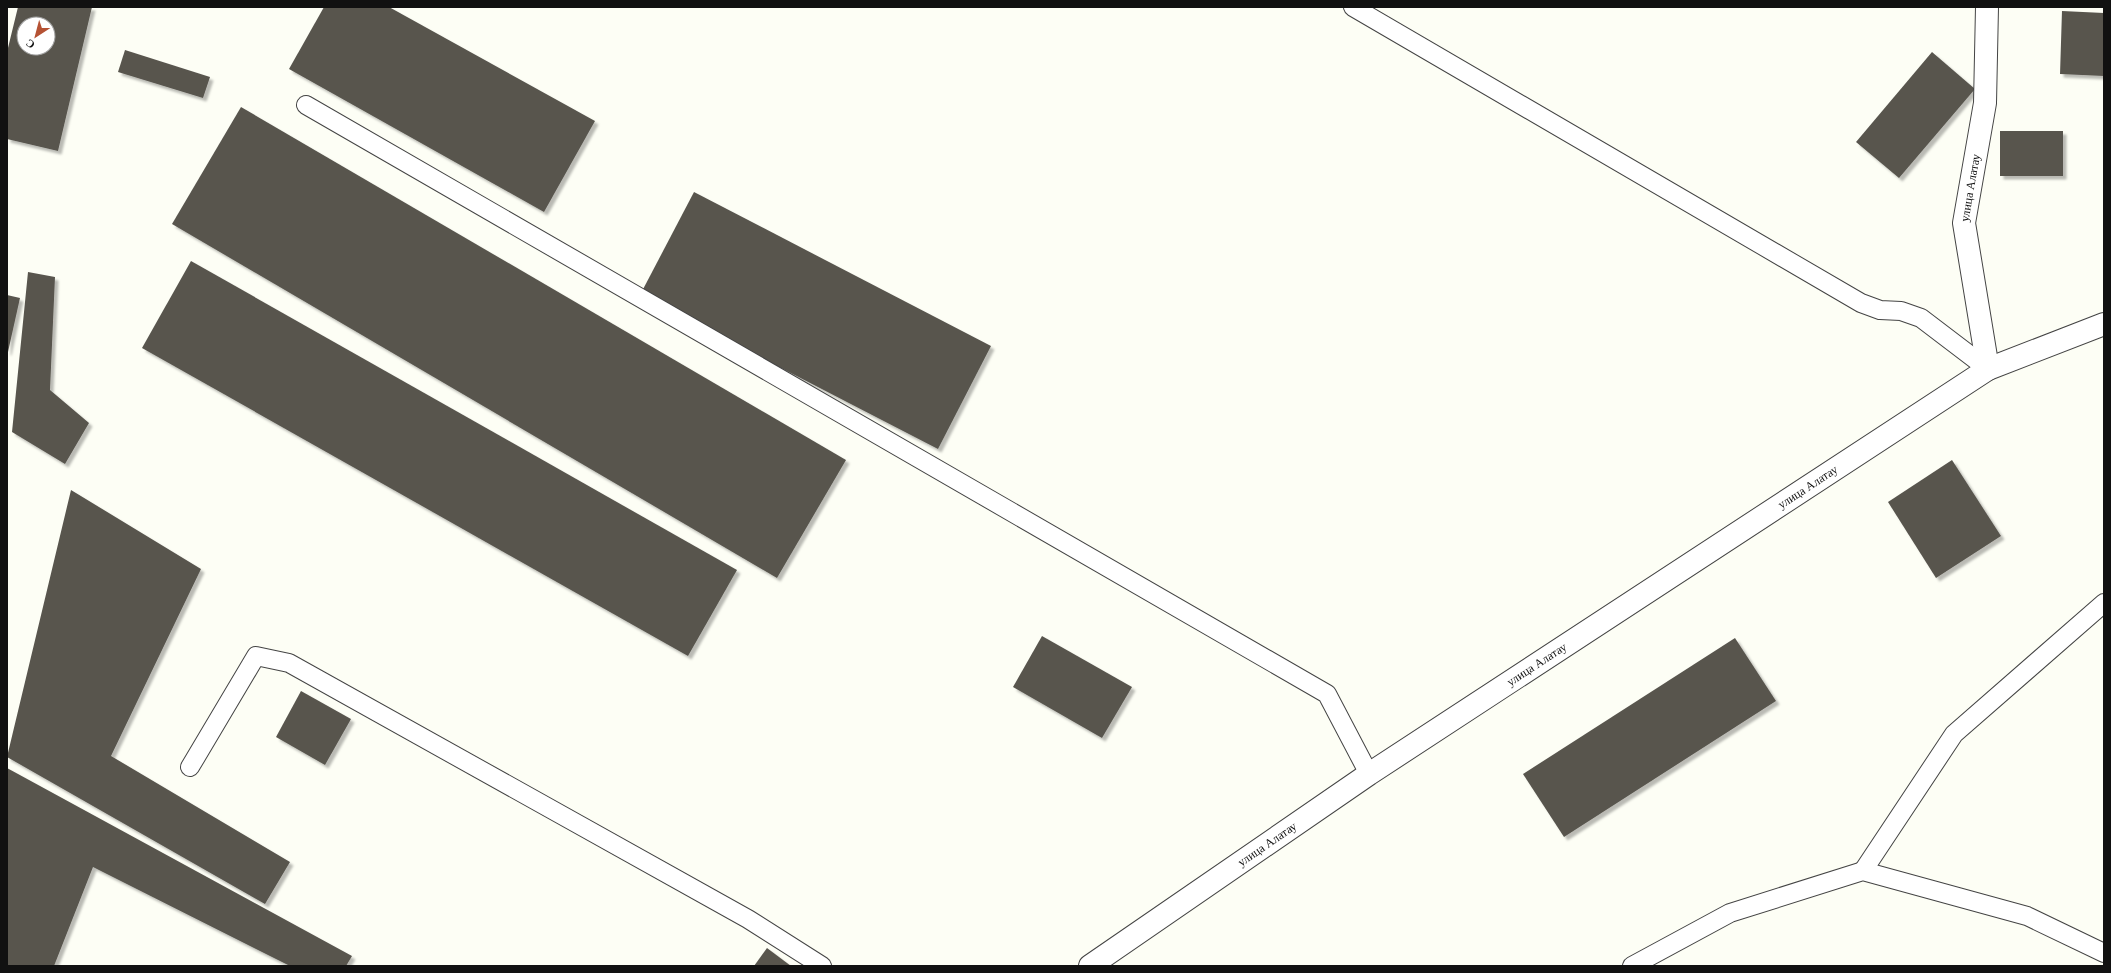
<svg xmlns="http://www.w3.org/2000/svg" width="2111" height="973" font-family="Georgia,serif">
  <defs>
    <filter id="shadow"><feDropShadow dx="3.5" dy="3.5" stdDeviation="1" flood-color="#0004"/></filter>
  </defs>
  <rect width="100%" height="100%" fill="#fdfef5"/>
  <g fill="#58554e" fill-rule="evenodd" filter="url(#shadow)">
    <path d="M 18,7 L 92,7 L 58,151 L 7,139 L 7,52 ZM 24,24 L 48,24 L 48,48 L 24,48 Z"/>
    <path d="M 324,7 L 389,7 L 595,121 L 544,212 L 289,69 Z"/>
    <path d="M 2062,11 L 2104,13 L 2104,76 L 2060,74 Z"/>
    <path d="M 125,50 L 210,77 L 203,98 L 118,72 Z"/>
    <path d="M 1932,52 L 1975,89 L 1899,178 L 1856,142 Z"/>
    <path d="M 241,107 L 846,460 L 777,578 L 172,224 Z"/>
    <rect x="2000" y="131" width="63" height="45"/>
    <path d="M 694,192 L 991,346 L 938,449 L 640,295 Z"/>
    <path d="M 191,261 L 737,570 L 688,656 L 142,348 Z"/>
    <path d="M 28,272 L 55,277 L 50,390 L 89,423 L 65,464 L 12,432 Z"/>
    <path d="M 7,295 L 20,298 L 8,352 L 7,352 Z"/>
    <path d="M 1952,460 L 2001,536 L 1936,578 L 1888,502 Z"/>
    <path d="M 71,490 L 201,569 L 111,756 L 290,862 L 265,904 L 7,757 Z"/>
    <path d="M 1042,636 L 1132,687 L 1102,738 L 1013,687 Z"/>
    <path d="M 1735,638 L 1776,701 L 1564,837 L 1523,774 Z"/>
    <path d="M 301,691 L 351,719 L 325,765 L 276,737 Z"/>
    <path d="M 7,768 L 352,956 L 346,966 L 290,966 L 93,867 L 54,966 L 7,966 Z"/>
    <path d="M 767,948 L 791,966 L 754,966 Z"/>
  </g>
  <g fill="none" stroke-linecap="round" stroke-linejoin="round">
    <g stroke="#444" stroke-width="20">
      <g id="lane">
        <path d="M 1353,7 L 1861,303 L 1880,310 L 1901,311 L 1921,318 L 1988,369"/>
        <path d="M 306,105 L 1327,694 L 1369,774"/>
        <path d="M 190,767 L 256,656 L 289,663 L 748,919 L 822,966"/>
        <path d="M 1863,871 L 1954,734 L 2104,603"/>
        <path d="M 1632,966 L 1730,913 L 1863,871 L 2027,916 L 2104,953"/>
      </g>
    </g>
    <g stroke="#444" stroke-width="24">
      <g id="street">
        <path d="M 1988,369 L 2104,324"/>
        <path id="s1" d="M 1090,966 L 1369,774 L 1988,369 L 1964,223 L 1985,103 L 1987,7"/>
      </g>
    </g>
    <use href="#lane" stroke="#fff" stroke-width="18"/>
    <use href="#street" stroke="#fff" stroke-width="22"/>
  </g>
  <g text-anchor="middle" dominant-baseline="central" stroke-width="4" stroke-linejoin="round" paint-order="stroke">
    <g font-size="12" fill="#111" stroke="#fff">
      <text stroke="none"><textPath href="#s1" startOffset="1262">улица Алатау</textPath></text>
      <text stroke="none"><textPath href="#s1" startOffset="863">улица Алатау</textPath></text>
      <text stroke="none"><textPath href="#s1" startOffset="539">улица Алатау</textPath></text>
      <text stroke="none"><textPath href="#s1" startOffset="215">улица Алатау</textPath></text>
    </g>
  </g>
  <rect width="2111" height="973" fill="none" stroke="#111111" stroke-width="16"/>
  <g transform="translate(36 36) rotate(216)"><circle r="19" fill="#ffffff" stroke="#a0a0a0"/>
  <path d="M0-3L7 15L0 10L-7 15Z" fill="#b55234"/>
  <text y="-6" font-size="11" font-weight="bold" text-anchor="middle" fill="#111111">С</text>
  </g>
</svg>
